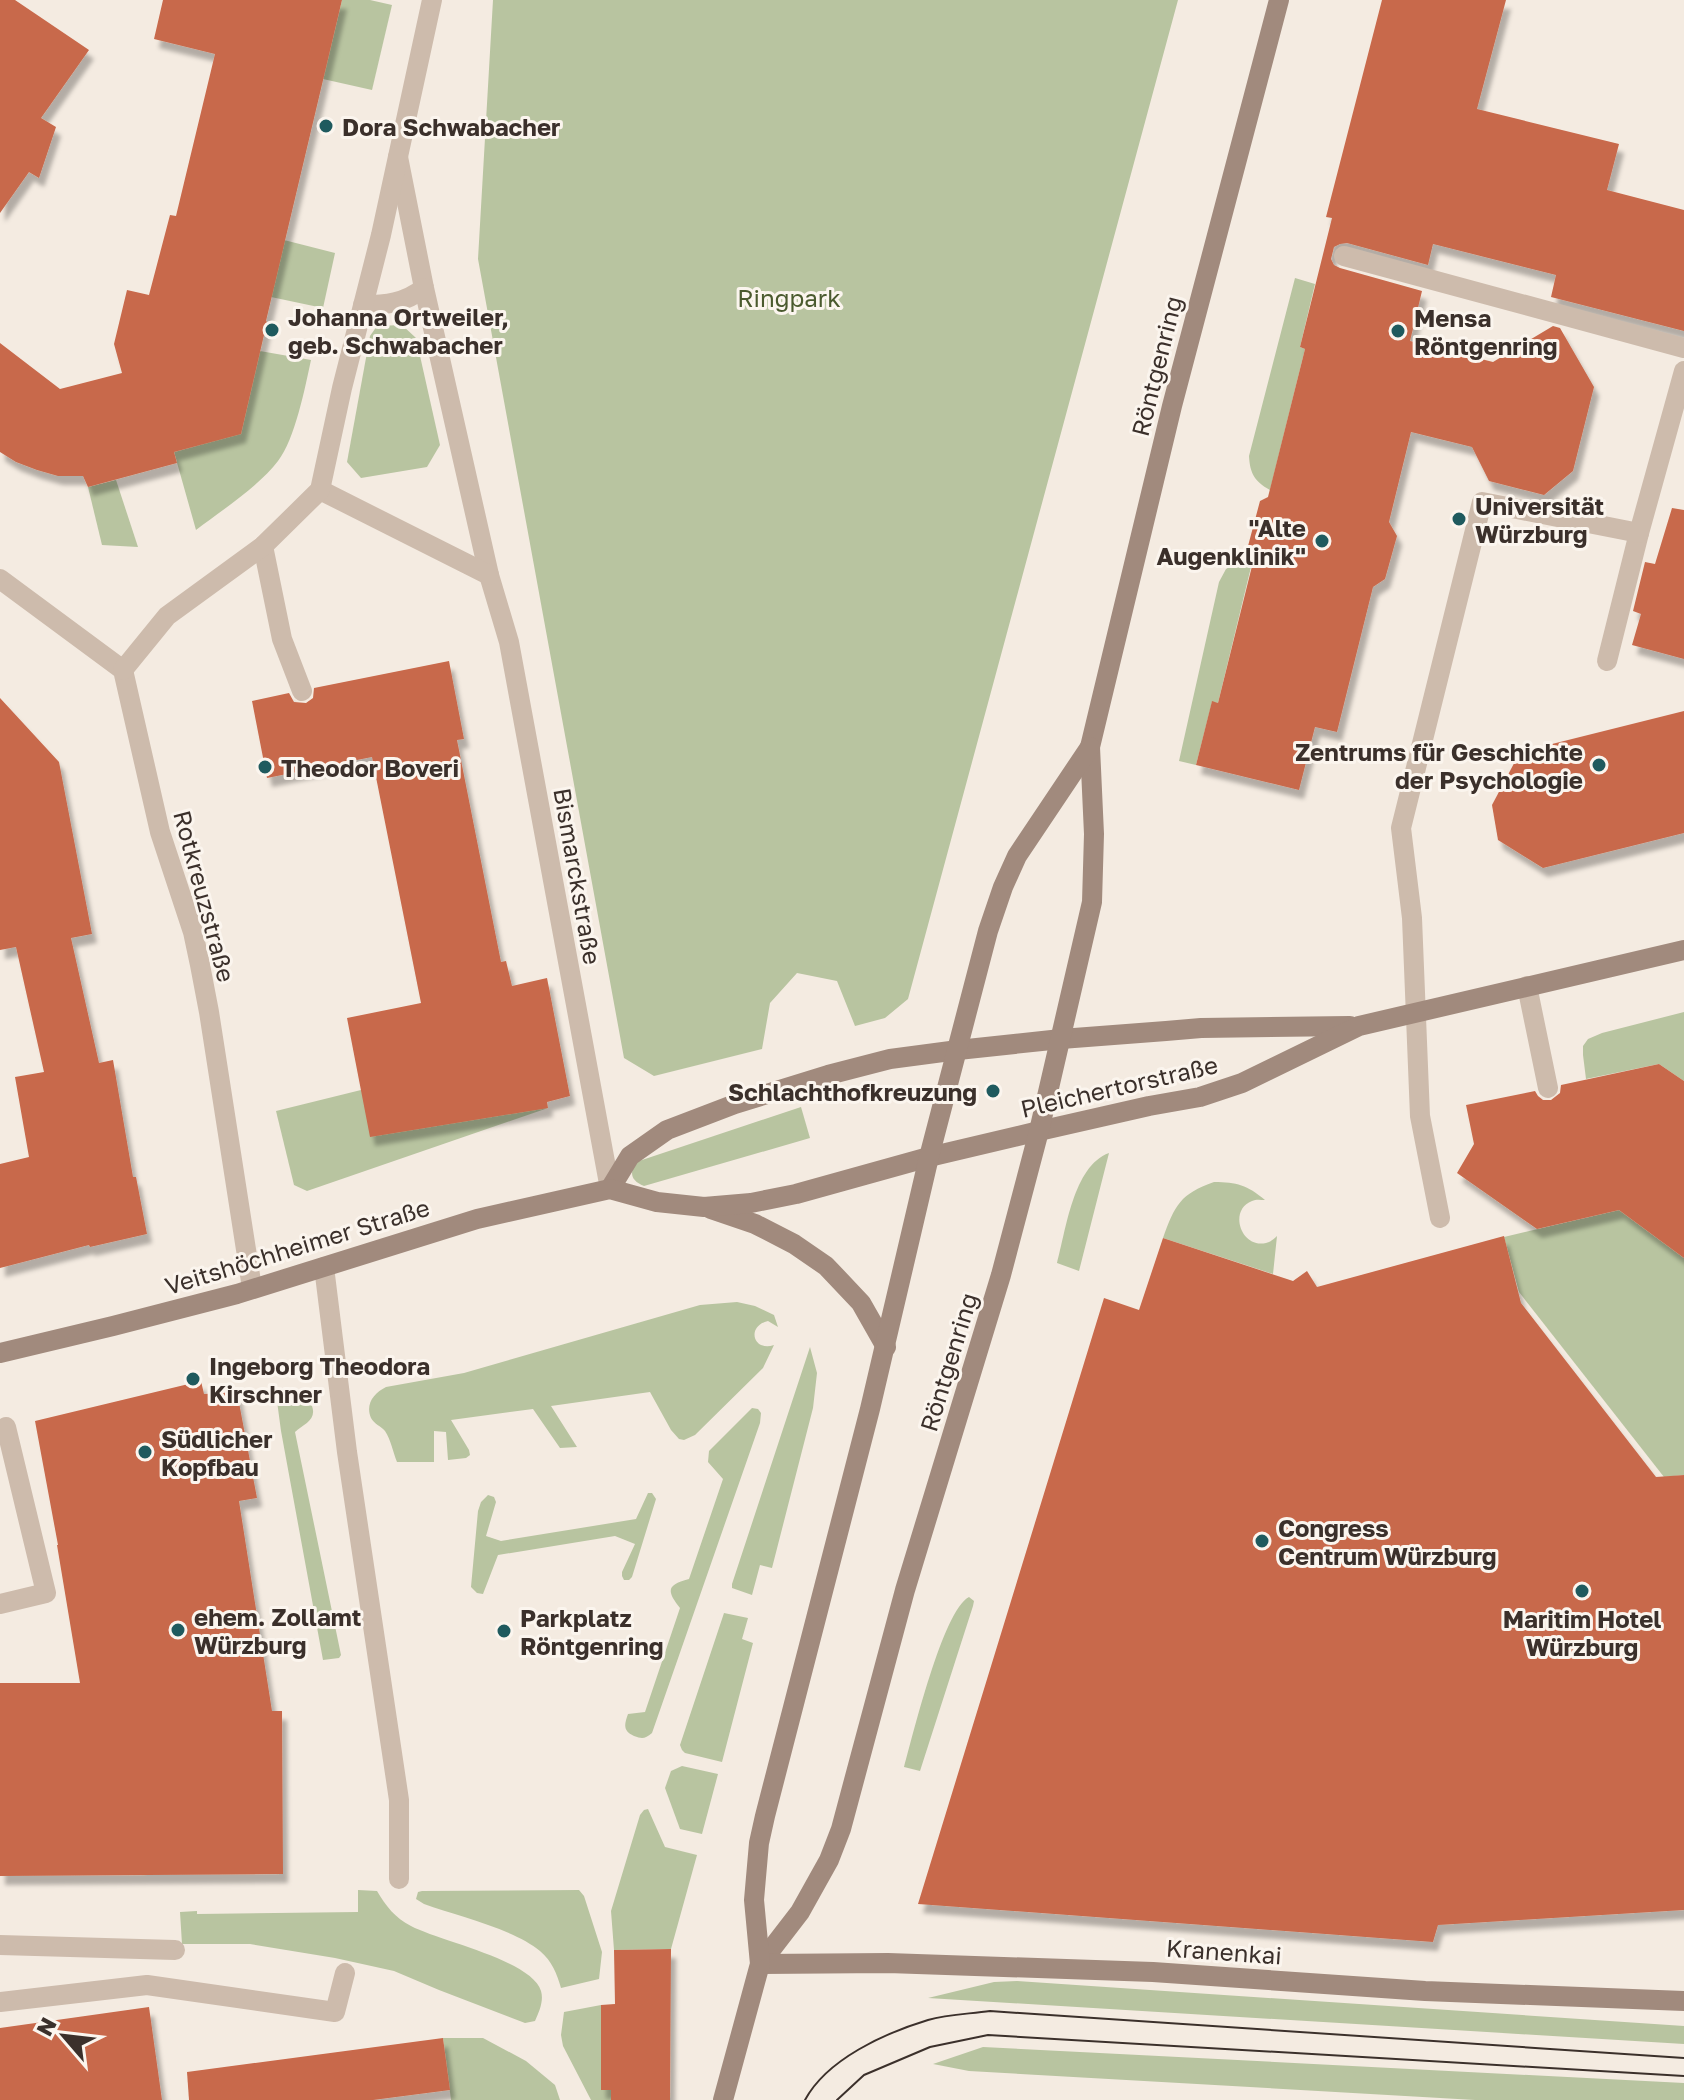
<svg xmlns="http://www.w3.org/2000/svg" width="1684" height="2100" font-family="'Golos Text',sans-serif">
  <defs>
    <filter id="shadow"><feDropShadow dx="5" dy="9" stdDeviation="2" flood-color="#0004"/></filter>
  </defs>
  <rect width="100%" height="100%" fill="#f4ebe1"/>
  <g fill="#b8c4a0">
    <path d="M 342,0 L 370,0 L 392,5 L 372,90 L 323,79 Z"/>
    <path d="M 493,0 L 1178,0 L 908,999 L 885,1018 L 855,1026 L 837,981 L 797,973 L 770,1003 L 762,1049 L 654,1076 L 624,1058 L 478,259 Z"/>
    <path d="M 284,240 L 335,253 L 323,308 L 271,297 Z"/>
    <path d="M 1295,278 L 1315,284 L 1300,347 L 1305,349 L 1270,490 C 1254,481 1250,473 1249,456 Z"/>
    <path d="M 402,325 L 416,338 L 440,445 L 427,467 L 361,478 L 347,462 L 370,336 L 377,326 Z"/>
    <path d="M 260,351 L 311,360 C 305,388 295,439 278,461 C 259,486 221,511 196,530 L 174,452 L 241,433 Z"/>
    <path d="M 116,480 L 138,547 L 102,545 L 88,487 Z"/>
    <path d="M 1238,562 L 1252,563 L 1218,703 L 1212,702 L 1196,765 L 1179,761 L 1219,582 L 1226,569 Z"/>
    <path d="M 1684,1012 L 1684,1081 L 1659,1064 L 1586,1079 L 1583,1055 L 1583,1046 L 1588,1039 L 1602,1033 Z"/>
    <path d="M 361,1090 L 548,1108 L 307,1191 L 294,1185 L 276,1111 Z"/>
    <path d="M 801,1107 L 810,1138 L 644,1186 C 631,1181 629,1173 636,1162 Z"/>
    <path d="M 1109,1153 L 1079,1271 L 1057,1263 C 1066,1231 1073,1166 1109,1153 Z"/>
    <path d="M 1214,1182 C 1237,1182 1247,1185 1265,1200 C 1261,1200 1256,1199 1252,1201 C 1228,1210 1241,1249 1266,1243 C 1270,1242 1274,1239 1277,1236 L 1273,1274 L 1163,1238 C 1175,1205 1180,1194 1214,1182 Z"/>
    <path d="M 1619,1210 L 1684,1258 L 1684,1475 L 1664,1477 L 1519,1292 L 1504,1237 Z"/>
    <path d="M 737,1302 L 755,1306 L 774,1315 L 778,1327 L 768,1321 C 746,1326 753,1352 774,1345 L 763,1368 L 695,1435 L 684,1440 L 679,1439 L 671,1430 L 650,1392 L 551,1406 L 577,1447 L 560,1448 L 533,1409 L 451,1420 L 469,1450 L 470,1455 L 466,1458 L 448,1460 L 446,1432 L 434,1431 L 434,1462 L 397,1462 C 393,1452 391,1440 385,1431 C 381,1426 374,1424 371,1418 C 365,1404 374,1393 386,1387 L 464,1373 L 700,1305 Z"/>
    <path d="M 810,1347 L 817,1373 L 813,1408 L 772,1568 L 760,1565 L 752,1595 L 732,1588 L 732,1584 Z"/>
    <path d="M 288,1398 L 312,1406 C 317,1420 304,1424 295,1432 L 341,1655 L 339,1658 L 323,1660 L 281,1431 L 277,1401 Z"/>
    <path d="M 752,1408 L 758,1409 L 761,1413 L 760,1423 L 652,1733 C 645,1739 642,1739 634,1736 C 623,1731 624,1725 628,1714 L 645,1712 L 680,1608 C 666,1590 667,1585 689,1579 L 723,1479 L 708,1462 L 709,1451 Z"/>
    <path d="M 648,1493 L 652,1493 L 656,1499 L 632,1577 L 629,1580 L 624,1580 L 622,1576 L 622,1572 L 635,1544 L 615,1536 L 498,1555 L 483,1594 L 477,1593 L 471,1587 L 478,1511 L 481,1502 L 488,1495 L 494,1497 L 496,1502 L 486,1536 L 501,1541 L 636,1519 Z"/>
    <path d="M 969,1597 L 974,1601 L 973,1606 L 920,1771 L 904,1767 C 913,1735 943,1610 969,1597 Z"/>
    <path d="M 724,1613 L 748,1618 L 742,1639 L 753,1643 L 722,1762 L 685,1753 L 682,1750 L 680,1745 Z"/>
    <path d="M 682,1766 L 718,1774 L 702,1834 L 680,1829 L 665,1788 L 671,1771 Z"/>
    <path d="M 648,1809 L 665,1847 L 697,1855 L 671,1949 L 614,1950 L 611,1911 L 640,1815 L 644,1810 Z"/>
    <path d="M 358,1890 L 377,1891 C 386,1906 395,1918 411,1926 C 439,1941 532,1960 541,1991 C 544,2001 539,2012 535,2021 L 525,2023 L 439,1990 L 394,1971 L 335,1958 L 250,1944 L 182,1944 L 180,1912 L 197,1911 L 197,1914 L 358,1912 Z"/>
    <path d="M 579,1890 L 584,1896 L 602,1952 L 599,1979 L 561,1988 C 557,1974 552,1961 540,1951 C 514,1929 457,1916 424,1904 L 416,1899 L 418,1892 L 422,1891 Z"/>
    <path d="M 1017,1981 L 1684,2026 L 1684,2044 L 928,1998 L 994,1982 Z"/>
    <path d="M 601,2005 L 601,2090 L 611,2090 L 611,2100 L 591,2100 L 563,2046 L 561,2035 L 564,2012 Z"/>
    <path d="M 443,2038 L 483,2038 L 526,2061 L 555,2085 L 560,2100 L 451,2100 Z"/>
    <path d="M 983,2047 L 1684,2083 L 1684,2100 L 1475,2100 L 969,2071 L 933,2064 Z"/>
  </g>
  <g fill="#c8694b" filter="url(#shadow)">
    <path d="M 0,0 L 15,0 L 89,50 L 41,118 L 56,127 L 39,178 L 29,172 L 0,213 Z"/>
    <path d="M 163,0 L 342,0 L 266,321 L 267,322 L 241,434 L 174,452 L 177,463 L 88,487 L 83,476 L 58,476 L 37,470 L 16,462 L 0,452 L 0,343 L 60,389 L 122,373 L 114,344 L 127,290 L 149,295 L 170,215 L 176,216 L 215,54 L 154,39 Z"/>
    <path d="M 1382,0 L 1506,0 L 1477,109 L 1619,144 L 1607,190 L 1684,210 L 1684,331 L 1551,297 L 1556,275 L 1433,244 L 1428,265 L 1347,243 L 1340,244 L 1334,247 L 1331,259 L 1334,265 L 1340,268 L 1422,291 L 1410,341 L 1493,362 L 1553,326 L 1560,328 L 1594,387 L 1573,471 L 1544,495 L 1489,481 L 1472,447 L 1411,432 L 1389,522 L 1397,536 L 1385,579 L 1373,587 L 1337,732 L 1315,727 L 1299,790 L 1196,765 L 1212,701 L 1218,703 L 1255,554 L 1248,546 L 1260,501 L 1268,497 L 1305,349 L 1300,347 L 1332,218 L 1326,217 Z"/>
    <path d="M 1672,508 L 1684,510 L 1684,659 L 1632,645 L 1641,614 L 1633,611 L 1645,562 L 1655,564 Z"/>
    <path d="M 449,661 L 464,739 L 457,740 L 501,962 L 506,961 L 512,986 L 547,978 L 570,1096 L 547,1102 L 548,1108 L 370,1137 L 347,1018 L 421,1003 L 372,757 L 267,778 L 252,701 L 289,693 L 294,702 L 306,703 L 313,698 L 314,688 Z"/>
    <path d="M 0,698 L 59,762 L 92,934 L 71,938 L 99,1063 L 113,1060 L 133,1177 L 136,1177 L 147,1234 L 90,1247 L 89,1245 L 0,1268 L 0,1164 L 29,1157 L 15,1077 L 44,1072 L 16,947 L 0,950 Z"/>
    <path d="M 1684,711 L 1684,833 L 1543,868 L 1498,840 L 1492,805 L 1520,752 Z"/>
    <path d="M 1659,1064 L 1684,1081 L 1684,1258 L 1619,1210 L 1537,1229 L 1457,1173 L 1474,1144 L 1466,1105 L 1535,1091 L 1538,1096 L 1543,1100 L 1551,1100 L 1560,1093 L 1561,1085 Z"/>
    <path d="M 1504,1236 L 1521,1303 L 1656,1477 L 1684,1475 L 1684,1910 L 1438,1925 L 1433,1942 L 918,1904 L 1104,1298 L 1139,1310 L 1163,1238 L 1293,1281 L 1307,1271 L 1317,1287 Z"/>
    <path d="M 201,1381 L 204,1394 L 237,1392 L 257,1498 L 239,1501 L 272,1711 L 282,1711 L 283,1874 L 0,1876 L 0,1683 L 80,1683 L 57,1545 L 58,1545 L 35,1421 Z"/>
    <path d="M 671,1949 L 670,2100 L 611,2100 L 611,2090 L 601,2090 L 601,2005 L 615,2004 L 614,1950 Z"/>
    <path d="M 149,2007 L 162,2100 L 0,2100 L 0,2028 Z"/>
    <path d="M 443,2038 L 450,2090 L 373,2100 L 189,2100 L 187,2072 Z"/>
  </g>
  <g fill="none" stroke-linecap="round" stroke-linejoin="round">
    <g stroke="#cdbbac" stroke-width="20">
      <path d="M 1344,256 L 1684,348"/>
      <path d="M 263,546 L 282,639 L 302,691"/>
      <path d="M 1607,661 L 1639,533"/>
      <path d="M 1527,986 L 1548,1088"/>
      <path d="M 1440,1218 L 1420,1116 L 1412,918 L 1401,828 L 1482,502 L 1639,533 L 1684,371"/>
      <path d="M 324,1267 L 347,1452 L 399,1800 L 399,1879"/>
      <path d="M 0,1604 L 46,1593 L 6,1427"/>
      <path d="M 0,1945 L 175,1950"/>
      <path d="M 0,2002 L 147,1985 L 335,2012 L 345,1973"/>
    </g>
    <g stroke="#cdbbac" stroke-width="20">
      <path d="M 398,157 L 424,288 L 489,575 L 509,642 L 610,1189"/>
      <path d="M 363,305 C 386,305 405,303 424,288"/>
      <path d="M 320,490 L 489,575"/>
      <path d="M 0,579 L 123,670 L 160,832 L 193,932 L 200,965 L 209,1012 L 252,1288"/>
      <path d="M 123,670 L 167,616 L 263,546 L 320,490 L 342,388 L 381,235 L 432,0"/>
    </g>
    <g stroke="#a18a7d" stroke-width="20">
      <path d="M 610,1189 L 630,1156 L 667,1130 L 735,1104 L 828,1075 L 890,1059 L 958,1050 L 1061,1039 L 1166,1031 L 1201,1028 L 1350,1026"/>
      <path d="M 711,1209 L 755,1224 L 794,1244 L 826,1266 L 861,1303 L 886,1347"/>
      <path d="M 0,1353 L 113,1326 L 237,1294 L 477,1219 L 610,1189 L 657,1202 L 704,1207 L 751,1203 L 796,1194 L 929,1157 L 1039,1131 L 1149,1106 L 1200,1097 L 1242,1083 L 1359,1026 L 1684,950"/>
      <path d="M 760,1964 L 800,1912 L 829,1860 L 841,1829 L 905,1590 L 1001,1275 L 1039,1131 L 1092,902 L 1094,834 L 1090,747 L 1172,406 L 1279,0"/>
      <path d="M 760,1964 L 888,1963 L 1153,1972 L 1425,1991 L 1684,2001"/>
      <path d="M 723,2100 L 760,1964 L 754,1900 L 759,1843 L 765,1816 L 870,1409 L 929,1157 L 988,931 L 1003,887 L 1017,856 L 1090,747"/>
    </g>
    <g stroke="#3b302b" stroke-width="2">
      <path d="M 805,2100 C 827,2059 885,2033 928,2020 C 948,2014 970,2014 990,2011 L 1684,2058"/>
      <path d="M 837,2100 L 864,2075 L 930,2047 L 988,2035 L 1684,2076"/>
    </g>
  </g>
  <g fill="#1f5a5e" stroke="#fbf5ee" stroke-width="3">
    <circle cx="326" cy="126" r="8"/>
    <circle cx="272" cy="330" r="8"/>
    <circle cx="1398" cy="331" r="8"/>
    <circle cx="1459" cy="519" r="8"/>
    <circle cx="1322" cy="541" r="8"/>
    <circle cx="1599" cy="765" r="8"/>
    <circle cx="265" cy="767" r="8"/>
    <circle cx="993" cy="1091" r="8"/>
    <circle cx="193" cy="1379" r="8"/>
    <circle cx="145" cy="1452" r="8"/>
    <circle cx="1262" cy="1541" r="8"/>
    <circle cx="1582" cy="1591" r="8"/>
    <circle cx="178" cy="1630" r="8"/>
    <circle cx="504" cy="1631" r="8"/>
  </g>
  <g text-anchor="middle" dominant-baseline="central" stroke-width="6" stroke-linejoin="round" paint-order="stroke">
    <g font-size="24" font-weight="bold" fill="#3b302b" stroke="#fbf5ee" text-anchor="start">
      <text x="342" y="126">Dora Schwabacher</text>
      <text x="288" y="316">Johanna Ortweiler,<tspan x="288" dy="28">geb. Schwabacher</tspan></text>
      <text x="1414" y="317">Mensa<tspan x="1414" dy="28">Röntgenring</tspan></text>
      <text x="1475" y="505">Universität<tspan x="1475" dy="28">Würzburg</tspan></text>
      <text x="1306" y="527" text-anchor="end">"Alte<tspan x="1306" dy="28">Augenklinik"</tspan></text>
      <text x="1583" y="751" text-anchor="end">Zentrums für Geschichte<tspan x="1583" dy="28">der Psychologie</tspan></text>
      <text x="281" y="767">Theodor Boveri</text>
      <text x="977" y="1091" text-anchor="end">Schlachthofkreuzung</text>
      <text x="209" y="1365">Ingeborg Theodora<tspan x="209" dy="28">Kirschner</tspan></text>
      <text x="161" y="1438">Südlicher<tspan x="161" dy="28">Kopfbau</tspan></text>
      <text x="1278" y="1527">Congress<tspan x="1278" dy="28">Centrum Würzburg</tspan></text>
      <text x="194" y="1616">ehem. Zollamt<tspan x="194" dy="28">Würzburg</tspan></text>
      <text x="520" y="1617">Parkplatz<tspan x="520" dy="28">Röntgenring</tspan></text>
      <text x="1582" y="1618" text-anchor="middle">Maritim Hotel<tspan x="1582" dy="28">Würzburg</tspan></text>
    </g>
    <g font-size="24" fill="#4a5a2e" stroke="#fbf5ee">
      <text x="789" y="297">Ringpark</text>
    </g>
    <g font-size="24" fill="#3b302b" stroke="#fbf5ee">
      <text transform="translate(1156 366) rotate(-76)">Röntgenring</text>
      <text transform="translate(578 876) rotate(80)">Bismarckstraße</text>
      <text transform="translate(205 896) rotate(75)">Rotkreuzstraße</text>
      <text transform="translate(1119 1086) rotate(-13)">Pleichertorstraße</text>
      <text transform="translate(297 1246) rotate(-17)">Veitshöchheimer Straße</text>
      <text transform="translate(948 1362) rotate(-73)">Röntgenring</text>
      <text transform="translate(1224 1951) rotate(4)">Kranenkai</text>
    </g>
  </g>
  <g transform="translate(64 2036) rotate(298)" stroke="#fbf5ee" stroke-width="6" paint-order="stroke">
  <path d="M0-6L14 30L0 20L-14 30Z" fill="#3b302b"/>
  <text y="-12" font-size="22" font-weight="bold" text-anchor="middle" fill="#3b302b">N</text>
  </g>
</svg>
